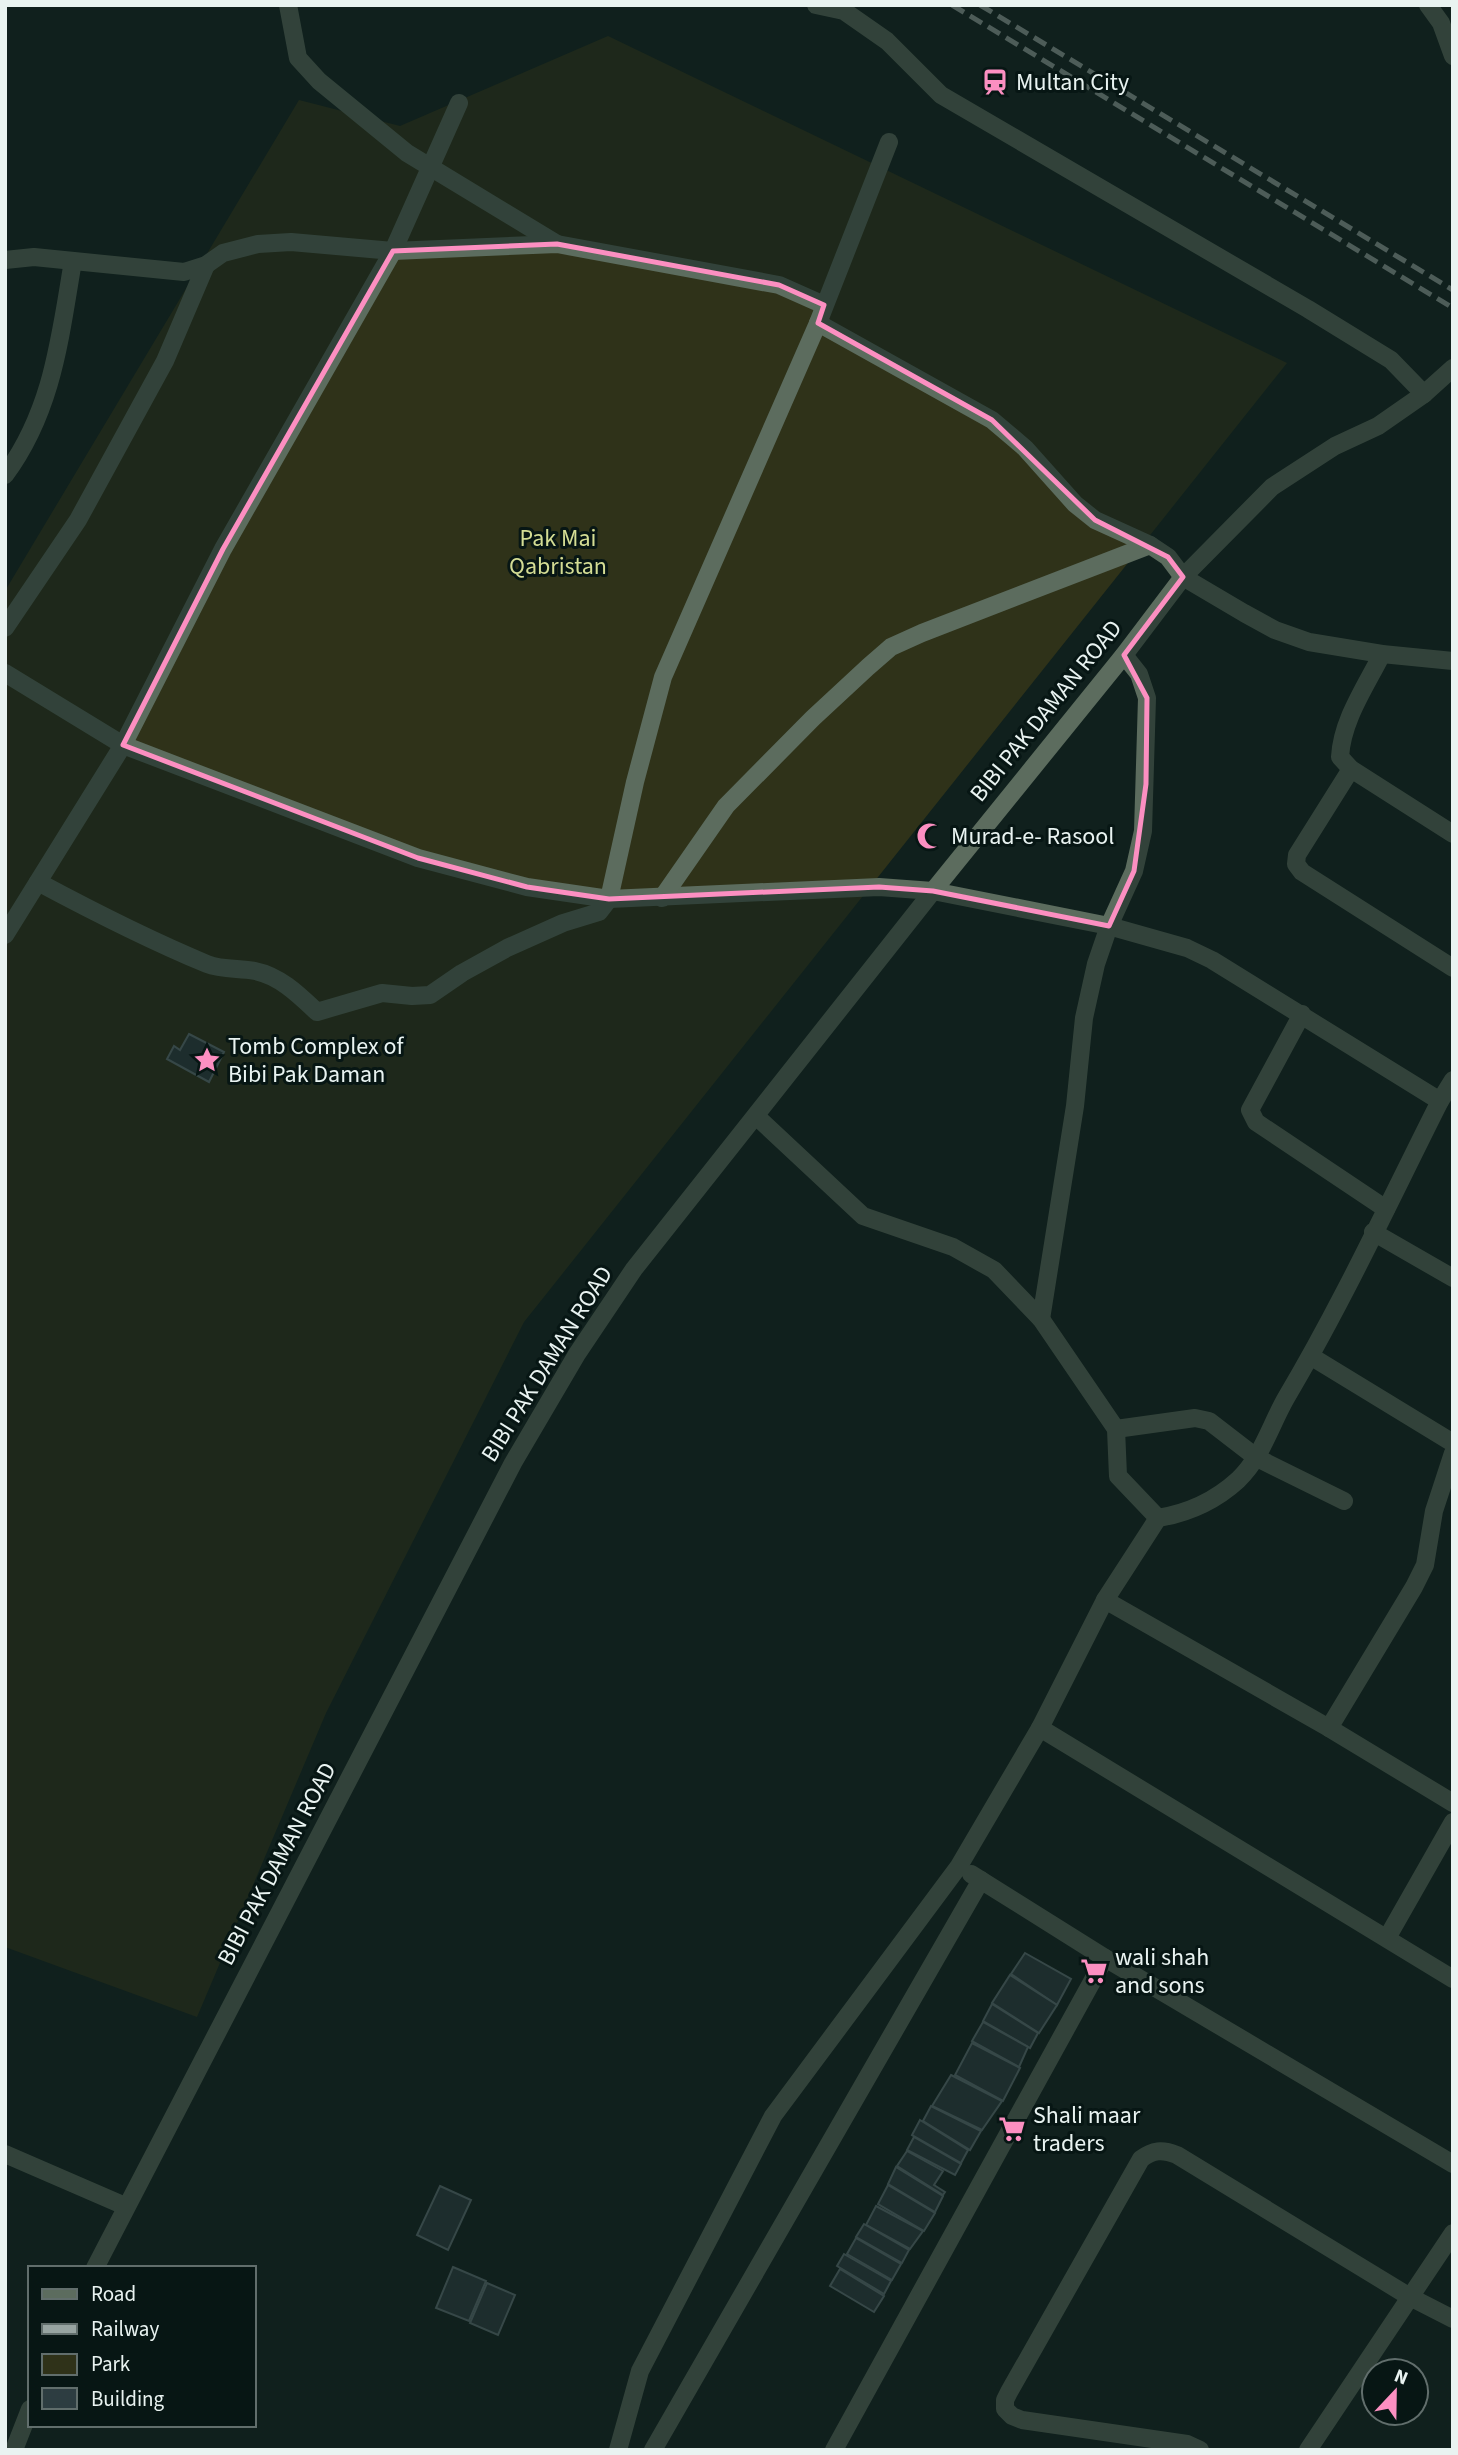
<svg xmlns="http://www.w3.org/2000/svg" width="1458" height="2455" font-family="'Source Sans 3',sans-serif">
  <rect width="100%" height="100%" fill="#10201d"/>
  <path fill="#2f3219" d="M 608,36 L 1287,363 L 524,1322 L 326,1713 L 197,2017 L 5,1947 L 5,591 L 299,100 L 400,126 Z"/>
  <g fill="#2d3d41" stroke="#64767b" stroke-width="2">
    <path d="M 189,1034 L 224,1052 L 209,1082 L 167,1059 L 174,1046 L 180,1050 Z"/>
    <path d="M 1025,1953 L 1071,1979 L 1057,2005 L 1011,1974 Z"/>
    <path d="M 1010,1975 L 1057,2005 L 1039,2033 L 992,2003 Z"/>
    <path d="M 992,2004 L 1038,2033 L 1030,2048 L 983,2021 Z"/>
    <path d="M 983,2022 L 1028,2047 L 1019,2067 L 972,2041 Z"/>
    <path d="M 972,2043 L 1020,2068 L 1003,2101 L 955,2075 Z"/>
    <path d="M 951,2075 L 1002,2101 L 982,2130 L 932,2106 Z"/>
    <path d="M 931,2106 L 981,2131 L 970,2150 L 923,2121 Z"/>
    <path d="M 920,2120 L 968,2150 L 961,2163 L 912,2135 Z"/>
    <path d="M 914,2137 L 961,2164 L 955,2175 L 907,2150 Z"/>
    <path d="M 907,2151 L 943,2171 L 934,2185 L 945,2192 L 943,2195 L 897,2166 Z"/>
    <path d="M 896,2167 L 943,2196 L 935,2212 L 888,2184 Z"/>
    <path d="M 888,2185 L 935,2213 L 924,2231 L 878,2204 Z"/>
    <path d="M 440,2186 L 471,2200 L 448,2250 L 417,2235 Z"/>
    <path d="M 876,2206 L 923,2231 L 910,2249 L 866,2225 Z"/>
    <path d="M 864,2224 L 909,2250 L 902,2263 L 856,2237 Z"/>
    <path d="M 856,2238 L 901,2264 L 892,2280 L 847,2254 Z"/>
    <path d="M 844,2254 L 891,2281 L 884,2294 L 837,2266 Z"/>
    <path d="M 453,2267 L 486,2281 L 469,2321 L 436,2308 Z"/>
    <path d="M 840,2269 L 884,2296 L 874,2312 L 830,2286 Z"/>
    <path d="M 487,2283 L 515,2295 L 498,2335 L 470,2323 Z"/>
  </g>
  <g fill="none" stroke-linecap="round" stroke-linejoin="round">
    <g stroke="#5c6c5e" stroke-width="18">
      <path d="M 288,5 L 298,58 L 319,81 L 407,153 L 557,244"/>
      <path d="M 816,5 L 844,11 L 887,41 L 941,95 L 1308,309 L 1391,360 L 1424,394"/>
      <path d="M 1428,5 L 1441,23 L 1453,56"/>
      <path d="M 5,260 L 34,257 L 184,272 L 206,265 L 223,253 L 258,244 L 291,242 L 393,251 L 557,244 L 779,285 L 824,305"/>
      <path d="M 818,323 L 992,420 L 1025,448 L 1075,504 L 1095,520 L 1150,545 L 1168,557 L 1183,577 L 1244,613 L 1275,630 L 1309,642 L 1382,654 L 1453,661"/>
      <path d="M 5,475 C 53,410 60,337 73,261"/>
      <path d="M 5,628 L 78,520 L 165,361 L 206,265"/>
      <path d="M 1382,654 C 1366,686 1342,720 1340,757 L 1351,769 L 1453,834"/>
      <path d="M 5,673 L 123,745 L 418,858 L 527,887 L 609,899 L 879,887 L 933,891 L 1109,926 L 1187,948 L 1212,960 L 1440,1101"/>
      <path d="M 1351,769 L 1297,855 L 1296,864 L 1302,872 L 1453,968"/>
      <path d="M 38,882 C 94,912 149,940 207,964 C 222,970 240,968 255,971 C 280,976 299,995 317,1012 L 382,993 L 412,996 L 430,995 L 462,973 L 507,948 L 563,923 L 599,912 L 609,899 L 635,782 L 663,677 L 818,323 L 889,142"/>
      <path d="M 662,898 L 726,806 L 813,718 L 868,667 L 891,647 L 922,633 L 1150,545"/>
      <path d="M 5,935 L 123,745 L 223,549 L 393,251 L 459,103"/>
      <path d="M 1302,1014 L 1250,1110 L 1256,1122 L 1386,1209"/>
      <path d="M 756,1116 L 863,1216 L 953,1247 L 994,1270 L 1041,1319 L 1116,1429 L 1118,1476 L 1158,1518"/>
      <path d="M 1373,1232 L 1453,1278"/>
      <path d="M 1041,1319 L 1075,1106 L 1084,1018 L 1096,964 L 1109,926 L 1134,871 L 1143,831 L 1147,698 L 1139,674 L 1124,655"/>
      <path d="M 1312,1357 L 1453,1443"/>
      <path d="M 1116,1429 L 1195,1418 L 1209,1421 L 1257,1458 L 1344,1501"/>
      <path d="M 1105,1600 L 1329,1728 L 1453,1803"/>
      <path d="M 1040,1728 L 1453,1979"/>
      <path d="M 1329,1728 L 1414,1587 L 1425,1565 L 1434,1511 L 1453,1453"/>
      <path d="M 971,1874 L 1105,1958 L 1453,2164"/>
      <path d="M 1387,1938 L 1453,1822"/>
      <path d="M 5,2154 L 125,2206"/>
      <path d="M 95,2268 L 513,1463 L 577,1354 L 634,1269 L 933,891 L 1124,655 L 1183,577 L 1272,487 L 1335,446 L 1378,426 L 1424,394 L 1453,368"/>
      <path d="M 14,2450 L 30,2409"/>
      <path d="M 618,2450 L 640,2371 L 773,2116 L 959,1866 L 1040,1728 L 1105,1600 L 1158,1518 C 1189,1513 1215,1501 1238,1480 C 1262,1457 1270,1426 1286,1398 C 1343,1302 1390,1200 1440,1101 L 1453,1080"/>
      <path d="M 653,2450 L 981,1880"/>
      <path d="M 834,2450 L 1105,1958"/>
      <path d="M 1200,2450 L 1187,2444 L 1022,2420 L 1012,2416 L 1005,2409 L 1005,2400 L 1009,2392 L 1141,2159 C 1153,2150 1162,2149 1177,2155 L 1410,2297 L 1453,2319"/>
      <path d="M 1308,2450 L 1453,2233"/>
    </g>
    <g stroke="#97a4a1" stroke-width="5" stroke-dasharray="14 7" stroke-linecap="butt">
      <path d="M 952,5 L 1453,308"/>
      <path d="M 980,5 L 1453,290"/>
    </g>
  </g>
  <path d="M0 0H1458V2455H0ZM 557,244 L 779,285 L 824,305 L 818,323 L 992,420 L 1095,520 L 1168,557 L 1183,577 L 1124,655 L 1147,698 L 1146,784 L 1134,871 L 1109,926 L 933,891 L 879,887 L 609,899 L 527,887 L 418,858 L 123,745 L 223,549 L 393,251 Z" fill="#10201d" fill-opacity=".55" fill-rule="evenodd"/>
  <path fill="none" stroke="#fc8fc1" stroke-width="5" stroke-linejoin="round" d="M 557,244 L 779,285 L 824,305 L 818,323 L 992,420 L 1095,520 L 1168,557 L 1183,577 L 1124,655 L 1147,698 L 1146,784 L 1134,871 L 1109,926 L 933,891 L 879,887 L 609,899 L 527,887 L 418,858 L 123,745 L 223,549 L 393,251 Z"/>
  <defs>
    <g id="station-bare" transform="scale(2.1)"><path d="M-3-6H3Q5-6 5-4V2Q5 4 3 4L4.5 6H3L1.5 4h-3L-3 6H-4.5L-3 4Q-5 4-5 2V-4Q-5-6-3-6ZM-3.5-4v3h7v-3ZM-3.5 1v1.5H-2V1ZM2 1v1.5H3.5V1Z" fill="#fc8fc1" stroke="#071614" stroke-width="2.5" paint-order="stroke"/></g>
    <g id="mosque-bare" transform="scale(2.1)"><path d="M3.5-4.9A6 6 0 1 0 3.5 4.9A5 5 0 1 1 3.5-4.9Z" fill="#fc8fc1" stroke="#071614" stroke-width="2.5" paint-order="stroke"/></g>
    <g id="sight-bare" transform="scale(2.1)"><path d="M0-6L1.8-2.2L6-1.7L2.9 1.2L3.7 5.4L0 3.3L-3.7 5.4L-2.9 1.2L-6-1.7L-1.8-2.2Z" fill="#fc8fc1" stroke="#071614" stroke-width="2.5" paint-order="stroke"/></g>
    <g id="supermarket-bare" transform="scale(2.1)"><path d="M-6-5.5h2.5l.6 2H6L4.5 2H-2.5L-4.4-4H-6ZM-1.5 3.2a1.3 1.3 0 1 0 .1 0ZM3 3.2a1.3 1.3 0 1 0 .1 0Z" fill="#fc8fc1" stroke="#071614" stroke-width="2.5" paint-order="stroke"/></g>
  </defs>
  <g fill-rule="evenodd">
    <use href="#station-bare" x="995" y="82"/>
    <use href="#mosque-bare" x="930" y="836"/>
    <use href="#sight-bare" x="207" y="1060"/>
    <use href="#supermarket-bare" x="1094" y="1971"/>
    <use href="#supermarket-bare" x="1012" y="2129"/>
  </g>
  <g text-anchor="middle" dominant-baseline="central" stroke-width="6" stroke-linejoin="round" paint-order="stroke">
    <g font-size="24" fill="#e9f3f1" stroke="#071614" text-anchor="start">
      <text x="1016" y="82">Multan City</text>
      <text x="951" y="836">Murad-e- Rasool</text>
      <text x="228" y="1046">Tomb Complex of<tspan x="228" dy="28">Bibi Pak Daman</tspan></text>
      <text x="1115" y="1957">wali shah<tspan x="1115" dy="28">and sons</tspan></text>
      <text x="1033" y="2115">Shali maar<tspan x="1033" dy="28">traders</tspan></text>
    </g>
    <g font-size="24" fill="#d4dd94" stroke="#071614">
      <text x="558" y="538">Pak Mai<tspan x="558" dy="28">Qabristan</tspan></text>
    </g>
    <g font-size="24" fill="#e9f3f1" stroke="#071614">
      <text transform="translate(1046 711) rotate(-51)">BIBI PAK DAMAN ROAD</text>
      <text transform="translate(547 1364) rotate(-58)">BIBI PAK DAMAN ROAD</text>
      <text transform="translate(277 1864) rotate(-62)">BIBI PAK DAMAN ROAD</text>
    </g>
  </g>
  <rect width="1458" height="2455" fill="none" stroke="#e9f3f1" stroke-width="14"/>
  <rect x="28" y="2266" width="228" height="161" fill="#071614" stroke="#616e6c" stroke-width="2"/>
  <rect x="42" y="2289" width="35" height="10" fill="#5c6c5e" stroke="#616e6c" stroke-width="2"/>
  <text x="91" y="2301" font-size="21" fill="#e9f3f1">Road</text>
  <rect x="42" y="2324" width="35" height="10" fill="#97a4a1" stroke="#616e6c" stroke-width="2"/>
  <text x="91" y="2336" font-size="21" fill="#e9f3f1">Railway</text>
  <rect x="42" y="2354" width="35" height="21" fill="#2f3219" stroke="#616e6c" stroke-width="2"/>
  <text x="91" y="2371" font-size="21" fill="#e9f3f1">Park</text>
  <rect x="42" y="2388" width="35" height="21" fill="#2d3d41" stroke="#616e6c" stroke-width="2"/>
  <text x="91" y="2406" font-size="21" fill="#e9f3f1">Building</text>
  <g transform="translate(1395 2392) rotate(22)"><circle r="33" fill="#071614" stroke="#616e6c" stroke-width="2"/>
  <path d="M0-5L12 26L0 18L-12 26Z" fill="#fc8fc1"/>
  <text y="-10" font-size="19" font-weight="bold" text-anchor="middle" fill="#e9f3f1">N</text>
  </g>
</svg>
